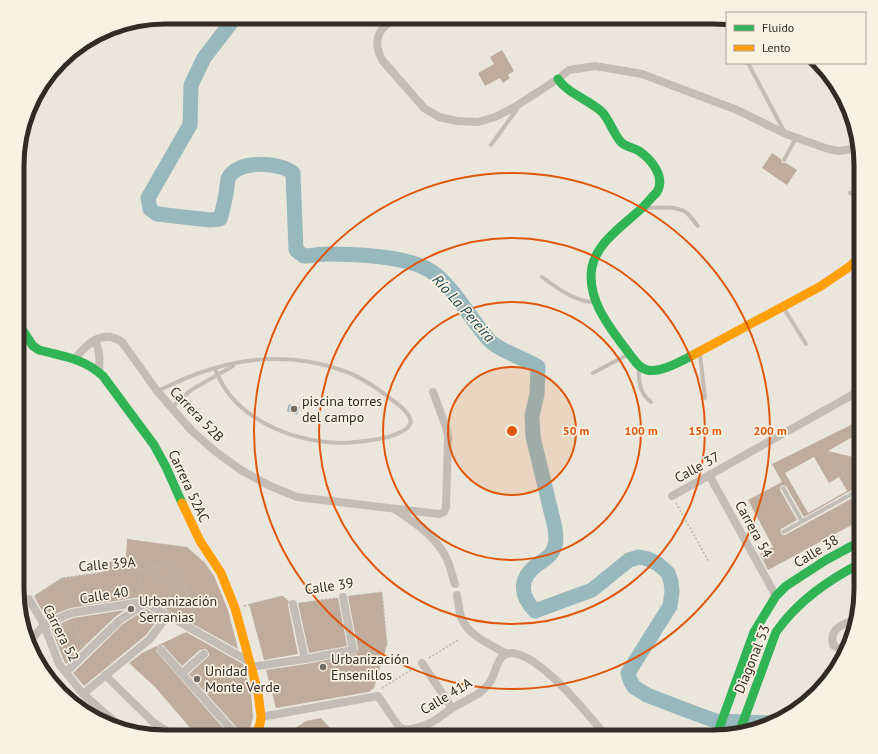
<svg xmlns="http://www.w3.org/2000/svg" width="878" height="754" font-family="'PT Sans',sans-serif">
  <rect width="100%" height="100%" fill="#ebe6db"/>
  <path fill="#97b8bc" d="M 289,404 L 300,407 L 297,415 L 287,411 Z"/>
  <g fill="none" stroke-linecap="round" stroke-linejoin="round">
    <path stroke="#97b8bc" stroke-width="15" d="M 233,17 L 230,24 L 204,58 L 191,85 L 190,125 L 148,198 L 150,209 L 157,214 L 210,220 L 220,219 C 223,210 224,203 226,194 C 227,189 227,183 228,179 C 236,159 280,162 293,173 L 296,250 L 304,256 C 312,256 319,254 328,254 C 354,254 406,256 429,270 C 453,284 471,321 490,341 C 501,352 525,358 538,367 L 537,394 L 532,416 L 533,437 L 555,528 C 556,537 557,545 552,552 C 550,557 542,561 538,564 C 519,578 519,594 535,611 L 592,590 L 629,560 L 639,557 L 648,559 L 658,564 L 668,573 L 671,582 L 672,592 L 670,606 L 628,673 L 630,680 L 634,687 L 647,695 L 691,712 L 716,721 L 774,723"/>
  </g>
  <g fill="#c0ac9c" fill-rule="evenodd">
    <path d="M 502,50 L 514,71 L 508,75 L 510,78 L 503,83 L 500,78 L 485,86 L 478,73 L 494,64 L 490,57 Z"/>
    <path d="M 772,153 L 781,159 L 782,163 L 786,163 L 797,170 L 787,185 L 762,168 Z"/>
    <path d="M 861,420 L 861,432 L 828,451 L 853,457 L 861,472 L 861,487 L 857,487 L 804,517 L 786,486 L 782,485 L 780,487 L 780,490 L 797,520 L 781,529 L 780,532 L 782,535 L 785,535 L 858,495 L 861,497 L 861,520 L 768,570 L 760,554 L 773,547 L 748,500 L 782,482 L 772,464 ZM 814,457 L 829,483 L 839,477 L 847,491 L 808,513 L 785,473 Z"/>
    <path d="M 127,539 L 187,547 L 205,563 L 214,576 L 228,610 L 238,649 L 146,598 L 134,598 L 70,608 L 46,618 L 34,596 L 62,578 L 103,572 L 108,563 L 126,556 Z"/>
    <path d="M 382,592 L 387,645 L 374,688 L 369,692 L 276,708 L 266,670 L 306,664 L 356,654 L 358,649 L 348,596 Z"/>
    <path d="M 282,596 L 289,601 L 288,605 L 298,654 L 264,660 L 249,604 Z"/>
    <path d="M 338,598 L 347,646 L 309,653 L 298,603 Z"/>
    <path d="M 146,609 L 160,617 L 146,635 L 84,686 L 73,673 L 123,624 Z"/>
    <path d="M 125,610 L 116,616 L 66,664 L 64,661 L 51,628 L 73,618 Z"/>
    <path d="M 186,632 L 243,664 L 251,693 L 253,717 L 250,729 L 245,734 L 245,737 L 189,674 L 209,656 L 209,653 L 206,649 L 200,650 L 182,666 L 163,645 L 158,646 L 156,651 L 231,737 L 198,737 L 155,687 L 129,663 L 142,653 Z"/>
    <path d="M 321,718 L 338,737 L 286,737 L 295,728 L 306,721 Z"/>
  </g>
  <g fill="none" stroke-linecap="round" stroke-linejoin="round">
    <g stroke="#bcb6ad" stroke-width="1.5" stroke-dasharray="2 2" stroke-linecap="butt">
      <path d="M 835,459 L 851,487"/>
      <path d="M 855,464 L 861,476"/>
      <path d="M 829,474 L 840,467"/>
      <path d="M 783,476 L 787,483"/>
      <path d="M 843,482 L 847,480"/>
      <path d="M 676,503 L 709,562"/>
      <path d="M 62,578 L 69,605"/>
      <path d="M 137,594 L 143,570 L 170,565 L 187,592 L 196,622"/>
      <path d="M 36,595 L 62,578 L 132,568 L 143,570 L 187,592"/>
      <path d="M 351,596 L 382,592 L 387,645 L 361,649"/>
      <path d="M 301,603 L 335,598"/>
      <path d="M 244,606 L 282,596 L 287,599"/>
      <path d="M 74,621 L 82,646"/>
      <path d="M 429,658 L 458,640"/>
      <path d="M 382,688 L 416,667"/>
    </g>
    <g stroke="#c3bdb5" stroke-width="4">
      <path d="M 748,63 L 784,131"/>
      <path d="M 491,145 L 517,109"/>
      <path d="M 784,160 L 796,138"/>
      <path d="M 850,193 L 861,197"/>
      <path d="M 645,208 C 659,208 676,205 687,213 C 691,217 695,222 698,226"/>
      <path d="M 542,277 C 557,288 574,301 593,302"/>
      <path d="M 783,307 L 806,344"/>
      <path d="M 700,354 L 705,398"/>
      <path d="M 638,367 C 640,383 638,391 651,402"/>
      <path d="M 593,373 L 627,355"/>
      <path d="M 157,391 C 171,385 185,378 199,373 C 247,356 297,354 344,371 C 362,377 377,388 391,399 C 397,403 414,416 410,424 C 407,432 387,438 379,439 C 366,441 353,443 339,443 C 290,441 232,418 215,368"/>
      <path d="M 171,408 L 191,390 L 233,366"/>
      <path d="M 783,488 L 802,521"/>
      <path d="M 783,532 L 859,490 L 861,494"/>
    </g>
    <g stroke="#c3bdb5" stroke-width="8">
      <path d="M 399,17 C 394,20 389,22 385,26 C 374,36 376,50 383,61 L 424,108 L 439,117 L 457,121 L 478,122 L 495,117 L 513,108 L 558,79 L 569,70 L 595,66 L 642,74 L 737,110 L 786,134 L 828,149 L 839,151 L 859,148"/>
      <path d="M 95,340 C 100,351 100,360 99,371"/>
      <path d="M 75,359 C 87,343 103,329 122,342 L 157,391 L 192,431 L 216,452 L 241,470 L 268,485 L 297,497 L 439,514 L 444,512 L 446,508 L 448,437 L 446,427 L 433,392"/>
      <path d="M 709,475 L 776,596"/>
      <path d="M 672,496 L 861,390"/>
      <path d="M 396,510 C 415,523 435,536 446,557 C 450,565 452,575 455,584"/>
      <path d="M 17,539 L 19,533 L 17,528"/>
      <path d="M 457,595 C 458,602 459,610 461,617 C 468,636 490,644 507,654"/>
      <path d="M 29,599 L 44,625 L 59,664 L 83,694 L 123,729"/>
      <path d="M 293,604 L 305,659"/>
      <path d="M 29,642 L 44,625 L 71,613 L 135,603 L 146,603 L 250,662"/>
      <path d="M 161,650 L 238,737"/>
      <path d="M 845,652 L 833,645 C 829,628 842,625 855,619"/>
      <path d="M 422,663 L 452,708"/>
      <path d="M 251,667 L 305,659 L 353,650 L 343,597"/>
      <path d="M 66,672 L 120,620 L 146,603"/>
      <path d="M 182,673 L 204,654"/>
      <path d="M 105,675 L 153,722 L 176,737"/>
      <path d="M 83,694 L 150,639 L 168,615"/>
      <path d="M 261,717 L 378,696 C 383,702 396,725 401,728 C 409,732 420,727 428,724 C 436,721 443,714 451,709 C 463,701 482,695 490,682 C 496,673 497,654 510,653 C 539,652 589,716 607,737"/>
    </g>
    <g stroke="#30b455" stroke-width="9">
      <path d="M 558,79 C 568,94 588,99 602,112 C 610,120 614,136 622,143 C 627,147 634,148 639,151 C 651,159 666,177 657,192 C 652,197 647,203 642,208 C 625,224 597,242 592,267 C 586,299 610,328 628,352 C 633,358 638,368 647,370 C 661,373 681,361 693,355"/>
      <path d="M 18,323 L 33,346 L 39,350 C 65,357 83,358 103,376 L 154,445 L 166,467 L 182,503"/>
      <path d="M 739,733 L 776,632 C 798,601 827,581 861,563"/>
      <path d="M 716,737 L 754,632 L 776,596 L 786,586 L 826,560 L 861,541"/>
    </g>
    <g stroke="#ff9f0a" stroke-width="9">
      <path d="M 693,355 L 821,286 L 849,267 L 861,256"/>
      <path d="M 182,503 L 200,541 L 221,573 L 235,608 L 258,692 L 261,717 L 260,724 L 256,734 L 252,737"/>
    </g>
  </g>
  <circle cx="512" cy="431" r="64" fill="#df570d" fill-opacity=".12"/>
  <g fill="none" stroke="#df570d" stroke-width="2">
    <circle cx="512" cy="431" r="64"/>
    <circle cx="512" cy="431" r="129"/>
    <circle cx="512" cy="431" r="193"/>
    <circle cx="512" cy="431" r="258"/>
  </g>
  <g fill="#736c64" stroke="#f9f1e1" stroke-width="1.5">
    <circle cx="294" cy="409" r="4"/>
    <circle cx="131" cy="609" r="4"/>
    <circle cx="323" cy="667" r="4"/>
    <circle cx="197" cy="679" r="4"/>
  </g>
  <g text-anchor="middle" dominant-baseline="central" stroke-width="3.5" stroke-linejoin="round" paint-order="stroke">
    <g font-size="14" fill="#332b24" stroke="#f9f1e1" text-anchor="start">
      <text x="302" y="401">piscina torres<tspan x="302" dy="16">del campo</tspan></text>
      <text x="139" y="601">Urbanización<tspan x="139" dy="16">Serranias</tspan></text>
      <text x="331" y="659">Urbanización<tspan x="331" dy="16">Ensenillos</tspan></text>
      <text x="205" y="671">Unidad<tspan x="205" dy="16">Monte Verde</tspan></text>
    </g>
    <g font-size="14" fill="#332b24" stroke="#f9f1e1">
      <text transform="translate(197 414) rotate(46)">Carrera 52B</text>
      <text transform="translate(697 467) rotate(-29)">Calle 37</text>
      <text transform="translate(189 486) rotate(65)">Carrera 52AC</text>
      <text transform="translate(754 529) rotate(61)">Carrera 54</text>
      <text transform="translate(816 551) rotate(-31)">Calle 38</text>
      <text transform="translate(107 564) rotate(-5)">Calle 39A</text>
      <text transform="translate(329 586) rotate(-8)">Calle 39</text>
      <text transform="translate(104 595) rotate(-9)">Calle 40</text>
      <text transform="translate(61 633) rotate(63)">Carrera 52</text>
      <text transform="translate(752 659) rotate(-68)">Diagonal 53</text>
      <text transform="translate(446 696) rotate(-31)">Calle 41A</text>
    </g>
    <g font-size="15" font-style="italic" fill="#184a56" stroke="#f9f1e1">
      <text transform="translate(464 308) rotate(48)">Río La Pereira</text>
    </g>
  </g>
  <path d="M0 0H878V754H0ZM165 24H713A141 141 0 0 1 854 165V589A141 141 0 0 1 713 730H165A141 141 0 0 1 24 589V165A141 141 0 0 1 165 24Z" fill="#f9f1e1" fill-rule="evenodd"/>
  <path fill="none" stroke="#332b24" stroke-width="5" d="M165 24H713A141 141 0 0 1 854 165V589A141 141 0 0 1 713 730H165A141 141 0 0 1 24 589V165A141 141 0 0 1 165 24Z"/>
  <circle cx="512" cy="431" r="6" fill="#df570d" stroke="#f9f1e1" stroke-width="2"/>
  <g font-size="12" text-anchor="middle" font-weight="bold" fill="#df570d" stroke="#f9f1e1" stroke-width="3.5" stroke-linejoin="round" paint-order="stroke">
    <text x="576" y="435">50 m</text>
    <text x="641" y="435">100 m</text>
    <text x="705" y="435">150 m</text>
    <text x="770" y="435">200 m</text>
  </g>
  <rect x="726" y="12" width="140" height="52" fill="#f9f1e1" stroke="#aaa295"/>
  <rect x="734" y="25" width="20" height="6" fill="#30b455" stroke="#aaa295"/>
  <text x="762" y="32" font-size="12" fill="#332b24">Fluido</text>
  <rect x="734" y="45" width="20" height="6" fill="#ff9f0a" stroke="#aaa295"/>
  <text x="762" y="52" font-size="12" fill="#332b24">Lento</text>
</svg>
